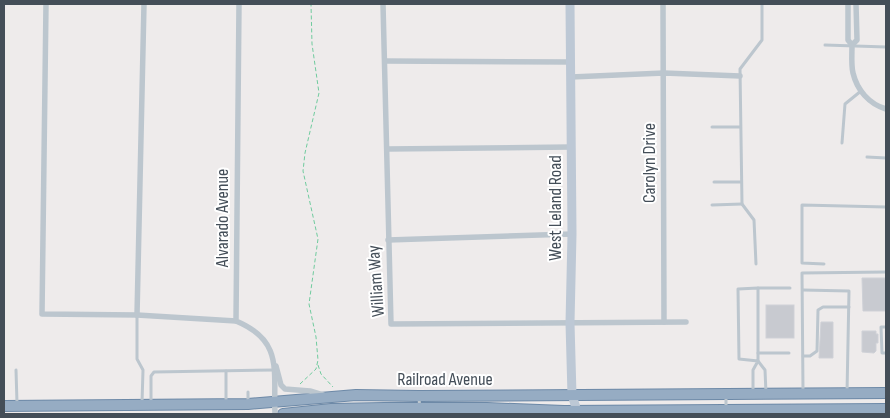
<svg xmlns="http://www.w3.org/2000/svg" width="890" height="418" font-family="'Sofia Sans Condensed',sans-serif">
  <rect width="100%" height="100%" fill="#eeebeb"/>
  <g fill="#c8cad0" stroke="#cfd1d7">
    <path d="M 862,278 L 886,278 L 886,311 L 863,311 Z"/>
    <rect x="766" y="305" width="28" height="33"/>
    <path d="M 821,322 L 833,322 L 833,358 L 819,358 Z"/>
    <path d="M 862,331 L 876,331 L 876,334 L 878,334 L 878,343 L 876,343 L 876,351 L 874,353 L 862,352 Z"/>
  </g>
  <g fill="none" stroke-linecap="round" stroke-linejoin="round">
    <g stroke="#6d89a7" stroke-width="12">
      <g id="trunk">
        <path d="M 4,406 L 248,404 L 356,395 L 419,396 L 886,393"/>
        <path d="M 283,414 L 331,409 L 384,408 L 487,408 L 564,411 L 886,409"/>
      </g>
    </g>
    <g stroke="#70cb9e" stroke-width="1" stroke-dasharray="4 2.5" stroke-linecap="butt">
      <path d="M 318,365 L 321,374 L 333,387"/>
      <path d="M 300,384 L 316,369 L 318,360 L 316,337 L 309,304 L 318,239 L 303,171 L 305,153 L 319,93 L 312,44 L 311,4"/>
    </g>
    <g stroke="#bcc6ce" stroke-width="3">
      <path d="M 825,45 L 886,47"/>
      <path d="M 712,127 L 740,127"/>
      <path d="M 842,143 L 845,104 L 861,91"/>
      <path d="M 867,157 L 886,158"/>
      <path d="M 714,182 L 741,182"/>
      <path d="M 712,205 L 742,204"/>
      <path d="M 756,264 L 754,220 L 742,204 L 740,69 L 762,40 L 762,4"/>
      <path d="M 824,264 L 802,263 L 802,205 L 886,207"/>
      <path d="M 758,288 L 790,288"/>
      <path d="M 803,290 L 849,291 L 847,393"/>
      <path d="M 137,315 L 137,359 L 143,370 L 142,403"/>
      <path d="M 886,327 L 881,327 L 882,353 L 886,353"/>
      <path d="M 758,353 L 789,353"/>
      <path d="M 803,356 L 810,356 L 817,351 L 818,310 L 823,307 L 849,307"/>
      <path d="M 758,361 L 765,370 L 766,393"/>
      <path d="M 16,370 L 17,403"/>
      <path d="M 226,371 L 226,403"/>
      <path d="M 803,391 L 802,273 L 886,272"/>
      <path d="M 248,392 L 248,401"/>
      <path d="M 753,392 L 753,370 L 758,361 L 758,288 L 738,289 L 739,359 L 758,361"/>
      <path d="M 726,395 L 726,409"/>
      <path d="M 419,397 L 420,414"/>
      <path d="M 151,402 L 151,376 L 154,372 L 274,370"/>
    </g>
    <g stroke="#bcc6ce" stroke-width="5.5">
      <path d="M 46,4 L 42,314 L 137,315 L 236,321"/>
      <path d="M 239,4 L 236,321 C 284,341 273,371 275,414"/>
      <path d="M 383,4 L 391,324 L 686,322"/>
      <path d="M 663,4 L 664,322"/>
      <path d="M 848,4 L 848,40 L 852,45 L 857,40 L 856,4"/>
      <path d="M 852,45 C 852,54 851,65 853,73 C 857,90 869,104 886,109"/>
      <path d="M 385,61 L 571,62"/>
      <path d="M 571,77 L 664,73 L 740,76"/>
      <path d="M 387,149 L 571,147"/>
      <path d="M 388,240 L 572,234"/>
      <path d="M 137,315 L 144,4"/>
      <path d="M 276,366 L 281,385 L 285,389 L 310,391 L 323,395"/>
    </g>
    <path stroke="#bdc8d5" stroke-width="9" d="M 570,4 L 572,234 L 570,323 L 572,395 L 578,414"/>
    <use href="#trunk" stroke="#96acc3" stroke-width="10"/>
  </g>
  <g text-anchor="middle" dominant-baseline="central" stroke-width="4" stroke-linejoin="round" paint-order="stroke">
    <g font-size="18" fill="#444e58" stroke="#fff">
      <text transform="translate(649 163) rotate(-90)">Carolyn Drive</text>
      <text transform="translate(555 208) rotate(-90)">West Leland Road</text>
      <text transform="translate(222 218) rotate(-90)">Alvarado Avenue</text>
      <text transform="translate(376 281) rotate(-94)">William Way</text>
      <text x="445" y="379">Railroad Avenue</text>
    </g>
  </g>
  <rect width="890" height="418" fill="none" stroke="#444e58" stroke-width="10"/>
</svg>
